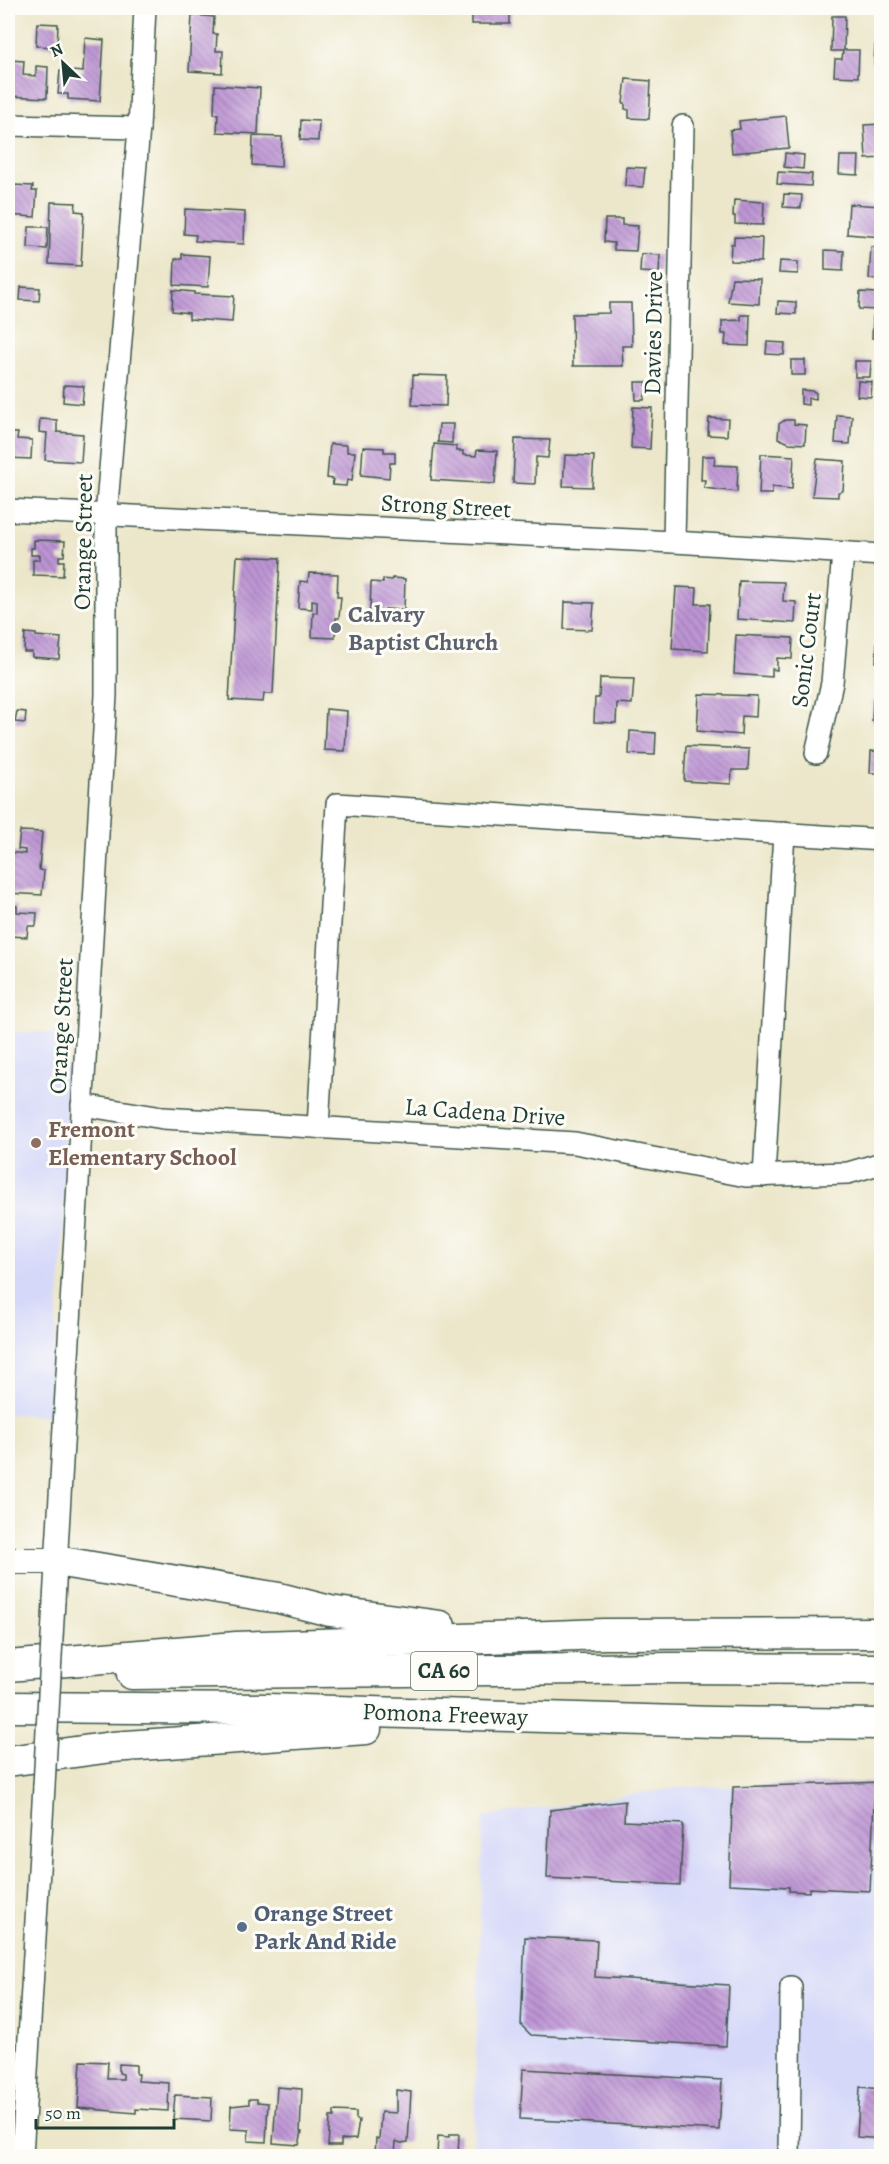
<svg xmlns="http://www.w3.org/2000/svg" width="889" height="2164" font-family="Alegreya,serif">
  <defs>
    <pattern id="building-back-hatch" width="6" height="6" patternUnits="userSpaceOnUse" patternTransform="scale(1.5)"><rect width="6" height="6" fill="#bd94d4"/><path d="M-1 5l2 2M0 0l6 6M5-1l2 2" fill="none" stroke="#997aad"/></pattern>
  </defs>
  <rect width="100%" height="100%" fill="#fdfcf7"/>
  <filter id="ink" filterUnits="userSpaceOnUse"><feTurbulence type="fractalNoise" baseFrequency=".0167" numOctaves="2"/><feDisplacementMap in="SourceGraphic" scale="12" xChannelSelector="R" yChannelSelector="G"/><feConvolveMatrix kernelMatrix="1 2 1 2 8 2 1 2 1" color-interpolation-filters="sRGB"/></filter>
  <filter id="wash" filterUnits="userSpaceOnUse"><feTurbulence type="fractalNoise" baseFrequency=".008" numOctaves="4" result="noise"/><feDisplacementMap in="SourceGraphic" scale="24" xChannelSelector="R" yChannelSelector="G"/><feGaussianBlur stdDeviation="1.35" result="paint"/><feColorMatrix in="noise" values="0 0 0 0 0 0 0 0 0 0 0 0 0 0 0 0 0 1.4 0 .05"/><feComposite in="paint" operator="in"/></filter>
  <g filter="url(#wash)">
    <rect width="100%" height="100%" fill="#ece7ca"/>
    <g fill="#d5d8f9">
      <path d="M 8,1032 L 68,1033 L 63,1254 L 48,1416 L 8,1414 Z"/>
      <path d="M 881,1783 L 881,2156 L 473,2156 L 483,1817 L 683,1787 Z"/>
    </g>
    <g id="blocks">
      <g fill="url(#building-back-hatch)">
        <rect x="472" y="8" width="38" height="16"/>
        <path d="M 192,15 L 214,17 L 213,34 L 217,34 L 216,51 L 223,51 L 222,73 L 189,71 Z"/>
        <path d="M 832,16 L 845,16 L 844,50 L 859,50 L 858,77 L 834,76 L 835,59 L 842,59 L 843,51 L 831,51 Z"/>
        <path d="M 37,23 L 58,24 L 57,47 L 36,46 Z"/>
        <path d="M 879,36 L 882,36 L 882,64 L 874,64 L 875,45 L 879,45 Z"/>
        <path d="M 85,38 L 104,40 L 100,101 L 68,99 L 68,94 L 58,94 L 60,70 L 83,72 Z"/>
        <path d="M 10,60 L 24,61 L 23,75 L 36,76 L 36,66 L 48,67 L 47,98 L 8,96 Z"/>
        <path d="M 626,79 L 651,81 L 649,119 L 629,118 L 629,110 L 625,109 L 625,103 L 623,103 Z"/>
        <path d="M 215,85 L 260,88 L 258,134 L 217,132 L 218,114 L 214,114 Z"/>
        <path d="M 786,116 L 789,148 L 732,153 L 730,130 L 740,129 L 739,121 Z"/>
        <path d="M 301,120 L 319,121 L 318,141 L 300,140 Z"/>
        <path d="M 882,124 L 882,158 L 866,159 L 864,125 Z"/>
        <path d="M 253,136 L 282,137 L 281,167 L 252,165 Z"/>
        <path d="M 785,153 L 804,155 L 803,169 L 784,167 Z"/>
        <path d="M 840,156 L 859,156 L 858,175 L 839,174 Z"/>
        <path d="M 626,167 L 645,168 L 643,187 L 625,186 Z"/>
        <path d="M 778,172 L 812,174 L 811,186 L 777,184 Z"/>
        <path d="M 13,185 L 33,186 L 32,191 L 37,191 L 35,217 L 8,215 L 8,190 L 13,190 Z"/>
        <path d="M 784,194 L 802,195 L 801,208 L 783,207 Z"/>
        <path d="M 734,200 L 764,202 L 763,225 L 735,224 L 735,216 L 733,216 Z"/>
        <path d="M 51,202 L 76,203 L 75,211 L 84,212 L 81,266 L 49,264 Z"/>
        <path d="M 849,204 L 882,206 L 882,237 L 847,234 Z"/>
        <path d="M 185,209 L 245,212 L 244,244 L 195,241 L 196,235 L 184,234 Z"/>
        <path d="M 605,219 L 622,219 L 622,225 L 638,226 L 636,251 L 614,250 L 614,243 L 604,242 Z"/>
        <path d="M 29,227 L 48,227 L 47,249 L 28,248 Z"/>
        <path d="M 734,237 L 762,238 L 761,262 L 730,261 L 731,244 L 734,244 Z"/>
        <path d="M 871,247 L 882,248 L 882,279 L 869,279 Z"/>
        <path d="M 825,250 L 844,251 L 843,271 L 825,270 Z"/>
        <path d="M 182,254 L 210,256 L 208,287 L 174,285 L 175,259 L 182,259 Z"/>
        <path d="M 641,254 L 660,255 L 659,273 L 640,272 Z"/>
        <path d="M 780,261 L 798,262 L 798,274 L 779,273 Z"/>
        <path d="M 732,278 L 760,279 L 759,304 L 728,302 Z"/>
        <path d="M 21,287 L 40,288 L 39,301 L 20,300 Z"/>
        <path d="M 173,290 L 194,292 L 194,294 L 234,296 L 232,322 L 189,319 L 189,313 L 172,311 Z"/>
        <path d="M 860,292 L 877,293 L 876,310 L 859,309 Z"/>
        <path d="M 778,301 L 796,302 L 796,314 L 777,313 Z"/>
        <path d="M 609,303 L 631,303 L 632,346 L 622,346 L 623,366 L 573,366 L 572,314 L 609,313 Z"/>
        <path d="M 741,315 L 750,315 L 749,346 L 725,345 L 726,334 L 722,334 L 722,321 L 741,320 Z"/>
        <path d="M 873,317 L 882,318 L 882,339 L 872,338 Z"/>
        <path d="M 767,342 L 785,343 L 784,355 L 766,354 Z"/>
        <rect x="791" y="360" width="14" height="15"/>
        <path d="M 855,361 L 871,361 L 870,377 L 855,377 Z"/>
        <path d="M 413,375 L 447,376 L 446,406 L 412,405 Z"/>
        <path d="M 858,381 L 872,382 L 871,397 L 857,396 Z"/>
        <path d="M 635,382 L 647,382 L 644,400 L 636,400 Z"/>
        <path d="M 64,385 L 84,386 L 82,404 L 63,402 Z"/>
        <path d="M 801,390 L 813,391 L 816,393 L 816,399 L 808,398 L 808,405 L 801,404 Z"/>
        <path d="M 633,407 L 652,408 L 650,449 L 631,448 Z"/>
        <path d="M 837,415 L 852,416 L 850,444 L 835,443 Z"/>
        <path d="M 709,418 L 728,419 L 727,436 L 708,435 Z"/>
        <path d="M 40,419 L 57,420 L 57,432 L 83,434 L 81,462 L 45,460 L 47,433 L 39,432 Z"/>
        <path d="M 785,420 L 794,420 L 794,424 L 806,425 L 805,444 L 789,443 L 778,438 L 779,424 Z"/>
        <path d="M 439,424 L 453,424 L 452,443 L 438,442 Z"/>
        <path d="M 8,433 L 18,433 L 17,439 L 32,440 L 31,459 L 8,458 Z"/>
        <path d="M 515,439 L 550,440 L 548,458 L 536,457 L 535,484 L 513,483 Z"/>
        <path d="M 330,444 L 347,445 L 347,452 L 355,452 L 352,481 L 347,480 L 346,486 L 332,485 L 333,479 L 327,478 Z"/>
        <path d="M 434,444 L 456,446 L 456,451 L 463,451 L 463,455 L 476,456 L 477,450 L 497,451 L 495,484 L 431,480 Z"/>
        <path d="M 363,447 L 384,448 L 384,452 L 395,452 L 395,463 L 390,463 L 389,478 L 361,475 Z"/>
        <path d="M 761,454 L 794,456 L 792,489 L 772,487 L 772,494 L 759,494 Z"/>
        <path d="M 565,455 L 594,456 L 592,487 L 563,486 Z"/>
        <path d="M 702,456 L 715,456 L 714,465 L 738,466 L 737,492 L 704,488 L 705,480 L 701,480 Z"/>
        <path d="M 817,459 L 845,461 L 843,491 L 838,492 L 838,497 L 812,496 Z"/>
        <path d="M 34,540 L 65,541 L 64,556 L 59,556 L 59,561 L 64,561 L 63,576 L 33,575 L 33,560 L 40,560 L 40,555 L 31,555 L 31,548 L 34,548 Z"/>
        <path d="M 237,556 L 280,558 L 273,694 L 264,694 L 263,702 L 229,700 Z"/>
        <path d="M 309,573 L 338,574 L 337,597 L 341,597 L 339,618 L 336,618 L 335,638 L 312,637 L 313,612 L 317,613 L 317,601 L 312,600 L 312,609 L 298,608 L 300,581 L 308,582 Z"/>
        <path d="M 392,578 L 405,579 L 404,610 L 385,609 L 385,613 L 370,612 L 371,582 L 383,583 L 383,579 L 392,580 Z"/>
        <path d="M 739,581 L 784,582 L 783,601 L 796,602 L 795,623 L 737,619 Z"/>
        <path d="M 676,587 L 697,588 L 696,604 L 710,604 L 708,651 L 672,649 Z"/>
        <path d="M 565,602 L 594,603 L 592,630 L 564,629 Z"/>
        <path d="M 25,633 L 36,634 L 36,636 L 61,638 L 59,659 L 32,657 L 32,652 L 24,652 Z"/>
        <path d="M 736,635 L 793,638 L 792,659 L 777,658 L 777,670 L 772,669 L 772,677 L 734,674 Z"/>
        <path d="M 877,641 L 882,641 L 882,662 L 876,662 Z"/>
        <path d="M 600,678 L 634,679 L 632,704 L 617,703 L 616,723 L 594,722 L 595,698 L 599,698 Z"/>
        <path d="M 699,694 L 757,696 L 756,717 L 742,716 L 741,735 L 697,731 Z"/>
        <path d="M 873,700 L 882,700 L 882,722 L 872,721 Z"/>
        <path d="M 326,709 L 347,711 L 345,751 L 324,750 Z"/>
        <path d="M 17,711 L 26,712 L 25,723 L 15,722 Z"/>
        <path d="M 630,731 L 656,733 L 655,755 L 629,754 Z"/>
        <path d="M 686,746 L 749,749 L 748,770 L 732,770 L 731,784 L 684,781 Z"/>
        <path d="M 871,751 L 882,752 L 882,773 L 870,773 Z"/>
        <path d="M 20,831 L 42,832 L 39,870 L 44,871 L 42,895 L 8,893 L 8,852 L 25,854 L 25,850 L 18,849 Z"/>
        <path d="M 8,905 L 17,906 L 17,912 L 37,913 L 36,926 L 28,926 L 27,937 L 8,936 Z"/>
        <path d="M 882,1782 L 882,1802 L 874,1802 L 870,1891 L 809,1888 L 809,1892 L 789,1891 L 789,1887 L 729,1884 L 733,1787 Z"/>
        <path d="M 625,1801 L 624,1821 L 683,1824 L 680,1885 L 547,1878 L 550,1810 Z"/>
        <path d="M 525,1937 L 597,1940 L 595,1977 L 729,1985 L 726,2046 L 531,2035 L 521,2025 Z"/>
        <path d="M 81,2061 L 108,2062 L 107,2079 L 123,2079 L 123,2074 L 119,2073 L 119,2064 L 136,2065 L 136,2074 L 139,2074 L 138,2081 L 169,2083 L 168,2111 L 136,2109 L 136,2113 L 78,2108 Z"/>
        <path d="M 523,2069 L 722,2080 L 719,2130 L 520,2119 Z"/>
        <path d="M 277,2087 L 302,2089 L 300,2132 L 302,2132 L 299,2145 L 273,2143 Z"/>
        <path d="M 860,2087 L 882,2089 L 882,2139 L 857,2137 Z"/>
        <path d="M 396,2090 L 411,2092 L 408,2142 L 401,2143 L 396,2141 L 395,2156 L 375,2156 L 376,2138 L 379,2139 L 381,2112 L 396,2113 Z"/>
        <path d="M 175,2095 L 212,2097 L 211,2121 L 173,2119 Z"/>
        <path d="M 249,2099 L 257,2099 L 257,2102 L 268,2103 L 266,2142 L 248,2141 L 249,2130 L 230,2129 L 231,2106 L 249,2104 Z"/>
        <path d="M 334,2111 L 356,2112 L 356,2120 L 359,2120 L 356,2139 L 341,2140 L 341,2146 L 328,2146 L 330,2117 L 334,2117 Z"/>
        <path d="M 449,2134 L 459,2134 L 458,2156 L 437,2156 L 438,2136 L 449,2137 Z"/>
      </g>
    </g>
  </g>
  <g filter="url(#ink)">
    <use href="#blocks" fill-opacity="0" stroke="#3e564a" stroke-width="1.5"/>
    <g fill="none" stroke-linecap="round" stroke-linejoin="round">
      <g stroke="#3e564a" stroke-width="24">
        <g id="minor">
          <path d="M 8,125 L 139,128"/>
          <path d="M 8,510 L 674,542 L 882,555"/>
          <path d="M 674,542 L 683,126"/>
          <path d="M 816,753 L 832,683 L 843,553"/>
          <path d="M 82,1105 L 163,1118 L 575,1143 L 746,1176 L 848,1173 L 882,1163"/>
          <path d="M 318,1127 L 337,804 L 882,840"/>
          <path d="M 764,1176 L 784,833"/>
          <path d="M 54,1601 L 106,695 L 106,516 L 139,128 L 145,8"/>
          <path d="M 22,2156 L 44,1786"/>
          <path d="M 789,2156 L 791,1987"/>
        </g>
      </g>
      <g stroke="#3e564a" stroke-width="28">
        <path id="major" d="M 8,1561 L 56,1561"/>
      </g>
      <g stroke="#3e564a" stroke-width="33">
        <g id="highway">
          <path d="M 56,1561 L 279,1598 L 330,1611 L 440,1626"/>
          <path d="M 8,1666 L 236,1647 L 604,1634 L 882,1633"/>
          <path d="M 132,1674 L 670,1668 L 882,1669"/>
          <path d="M 8,1707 L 268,1709 L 714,1722 L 882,1724"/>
          <path d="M 8,1761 L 112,1747 L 366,1729"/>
        </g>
      </g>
      <use href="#minor" stroke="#fff" stroke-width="21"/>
      <use href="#major" stroke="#fff" stroke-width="26"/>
      <use href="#highway" stroke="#fff" stroke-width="30"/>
      <g stroke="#3e564a" stroke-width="24" stroke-linecap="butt">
        <path id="minor-bridge" d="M 44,1786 L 54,1601"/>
      </g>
      <use href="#minor-bridge" stroke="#fff" stroke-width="21"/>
    </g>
  </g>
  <circle fill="#6b7280" stroke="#fdfcf7" stroke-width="2" cx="336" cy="628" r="6"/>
  <circle fill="#8d6e63" stroke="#fdfcf7" stroke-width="2" cx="36" cy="1143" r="6"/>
  <circle fill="#5c6f8a" stroke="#fdfcf7" stroke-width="2" cx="242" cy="1927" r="6"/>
  <g text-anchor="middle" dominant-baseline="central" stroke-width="6" stroke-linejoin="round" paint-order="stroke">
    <rect fill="#fdfcf7" stroke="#62766e" stroke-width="1.5" x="411" y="1652" width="66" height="38" rx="4.5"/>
    <g font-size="22" font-weight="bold" fill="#1f3d34">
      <text x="444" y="1671">CA 60</text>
    </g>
    <g font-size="24" fill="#1f3d34" stroke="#fdfcf7">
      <text transform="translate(653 333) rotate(-89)">Davies Drive</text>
      <text transform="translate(446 506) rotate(3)">Strong Street</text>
      <text transform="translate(83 542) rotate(-89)">Orange Street</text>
      <text transform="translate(806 650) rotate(-83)">Sonic Court</text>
      <text transform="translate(61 1026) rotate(-87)">Orange Street</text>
      <text transform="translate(485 1112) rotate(4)">La Cadena Drive</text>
      <text transform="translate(445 1714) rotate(2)">Pomona Freeway</text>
    </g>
    <g font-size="24" font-weight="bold" fill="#5b616d" stroke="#fdfcf7" text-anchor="start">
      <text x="348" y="614">Calvary<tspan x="348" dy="28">Baptist Church</tspan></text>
    </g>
    <g font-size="24" font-weight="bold" fill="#785e54" stroke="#fdfcf7" text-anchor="start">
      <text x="48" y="1129">Fremont<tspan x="48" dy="28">Elementary School</tspan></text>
    </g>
    <g font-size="24" font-weight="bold" fill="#4e5e75" stroke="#fdfcf7" text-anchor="start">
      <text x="254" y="1913">Orange Street<tspan x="254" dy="28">Park And Ride</tspan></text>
    </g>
  </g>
  <rect width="889" height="2164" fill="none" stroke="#fdfcf7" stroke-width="30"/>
  <g transform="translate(63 63) rotate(334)" stroke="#fdfcf7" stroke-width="4.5" paint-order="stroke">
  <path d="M0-4.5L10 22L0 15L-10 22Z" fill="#1f3d34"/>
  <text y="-9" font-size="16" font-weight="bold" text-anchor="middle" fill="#1f3d34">N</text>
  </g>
  <path d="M36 2119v9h138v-9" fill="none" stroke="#1f3d34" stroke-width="3"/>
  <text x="45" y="2119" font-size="18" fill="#1f3d34" stroke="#fdfcf7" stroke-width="4.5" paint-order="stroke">50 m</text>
</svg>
